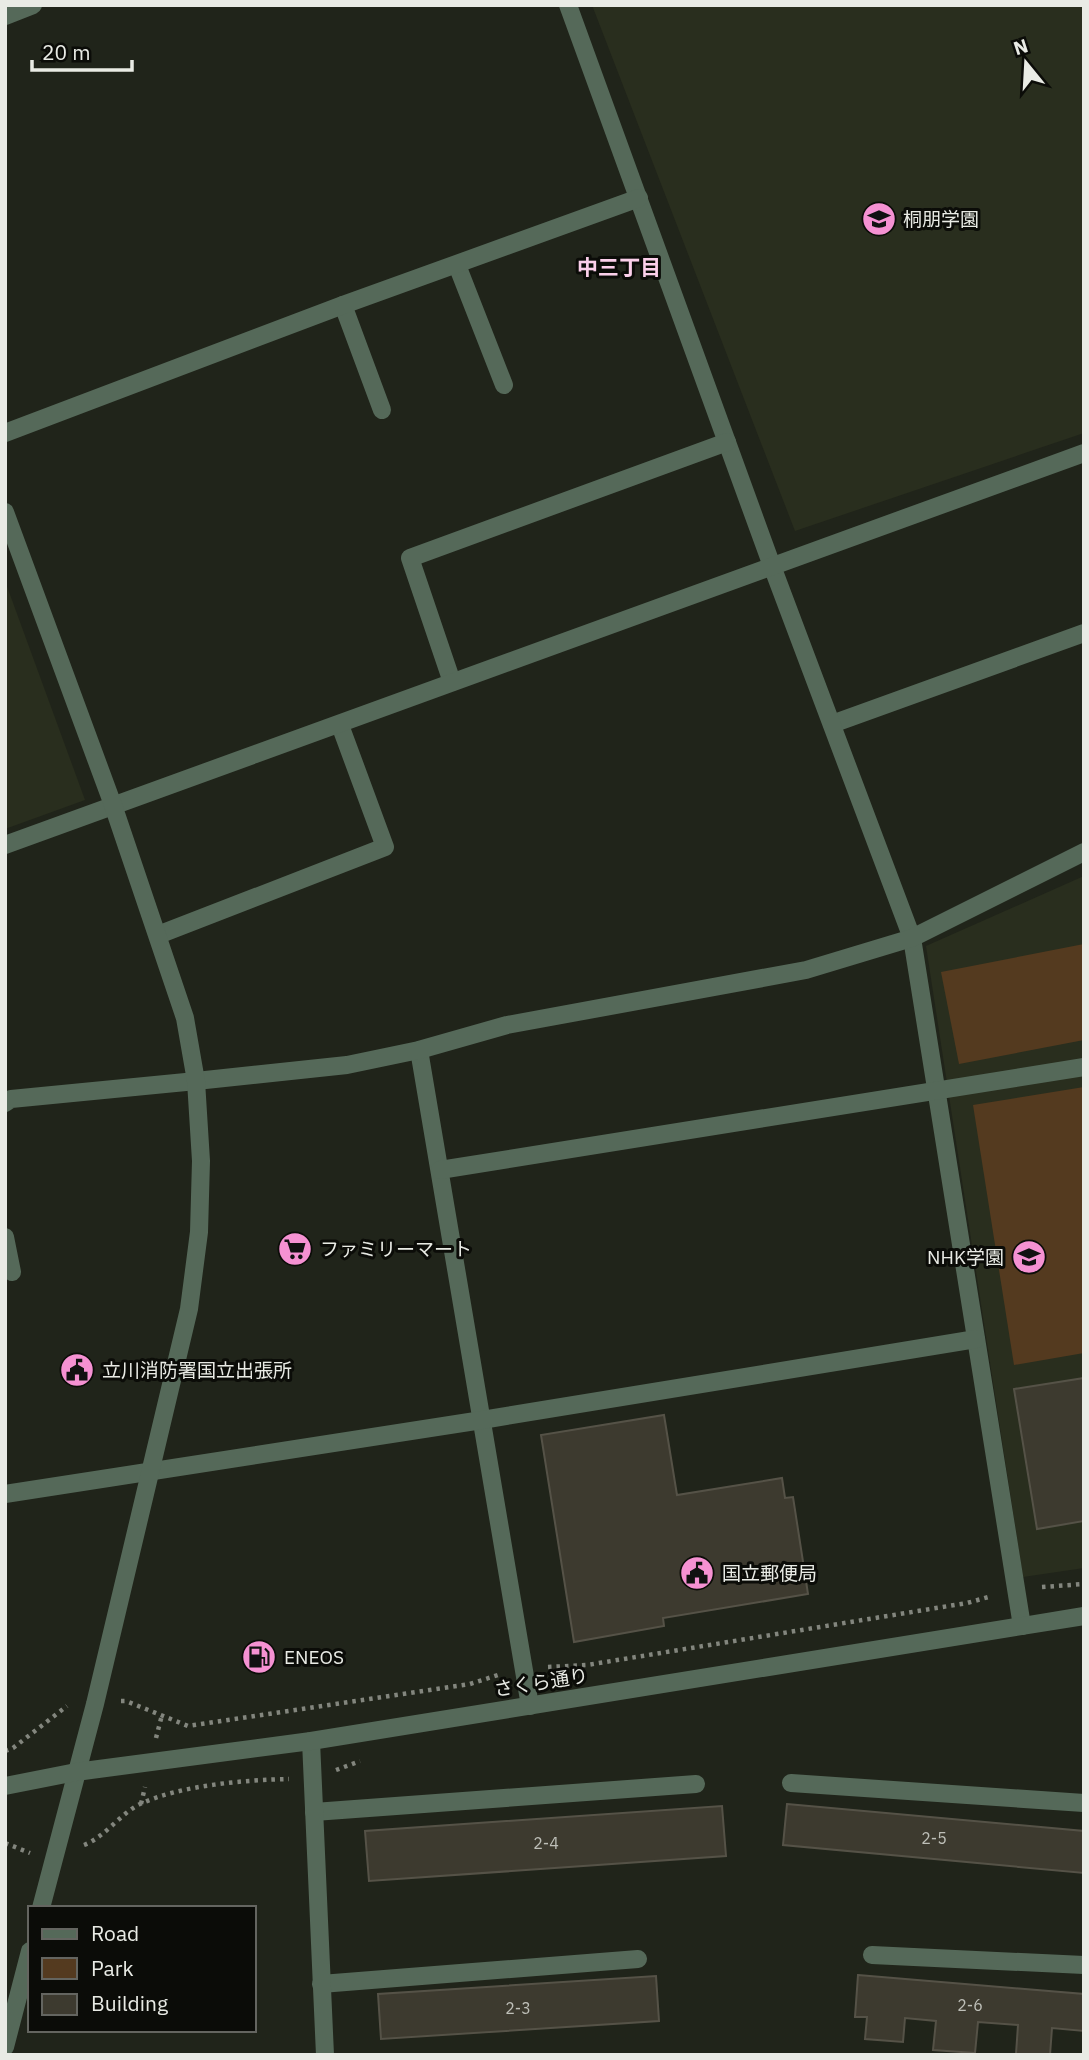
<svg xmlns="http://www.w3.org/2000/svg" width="1089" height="2060" font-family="'IBM Plex Sans','Noto Sans JP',sans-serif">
  <rect width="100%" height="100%" fill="#20241a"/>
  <g fill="#292e1e">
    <path d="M 592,5 L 1084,5 L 1084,433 L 795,531 Z"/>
    <path d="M 5,581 L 85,800 L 5,829 Z"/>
    <path d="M 1084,876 L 1084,1568 L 1023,1577 L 926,946 Z"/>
  </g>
  <g fill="#543a1f">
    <path d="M 1084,944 L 1084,1040 L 959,1064 L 941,972 Z"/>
    <path d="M 1084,1087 L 1084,1353 L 1014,1365 L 973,1105 Z"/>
  </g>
  <g fill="#3d3a2f" stroke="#555247" stroke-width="2">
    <path d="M 1084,1378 L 1084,1521 L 1037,1529 L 1014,1389 Z"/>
    <path d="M 664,1415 L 677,1495 L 782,1478 L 785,1498 L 793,1497 L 808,1594 L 663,1618 L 664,1626 L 574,1642 L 541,1435 Z"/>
    <path d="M 787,1804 L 1084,1831 L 1084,1873 L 783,1845 Z"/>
    <path d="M 722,1806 L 726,1856 L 369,1881 L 365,1831 Z"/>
    <path d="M 858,1975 L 1084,1994 L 1084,2031 L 1052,2028 L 1050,2055 L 1016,2054 L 1018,2025 L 978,2022 L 975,2053 L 933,2050 L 936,2021 L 905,2018 L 903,2042 L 865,2039 L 867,2017 L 855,2017 Z"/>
    <path d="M 656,1976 L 659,2021 L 381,2039 L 378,1994 Z"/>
  </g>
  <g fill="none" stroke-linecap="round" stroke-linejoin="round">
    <g stroke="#83867e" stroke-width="4.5" stroke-dasharray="3.5 5" stroke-linecap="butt">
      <path d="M 1042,1587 L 1084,1584"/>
      <path d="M 548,1667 L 587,1665 L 967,1603 L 992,1596"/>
      <path d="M 121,1701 L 126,1701 L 188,1726 L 470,1684 L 498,1675"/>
      <path d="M 156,1738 L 162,1715"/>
      <path d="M 5,1751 L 13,1748 L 67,1706"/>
      <path d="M 336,1770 L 360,1761"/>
      <path d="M 141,1804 L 145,1787"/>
      <path d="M 5,1843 L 30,1853"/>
      <path d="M 84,1845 C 105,1837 120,1814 140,1804 C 181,1785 245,1780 289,1779"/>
    </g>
    <g stroke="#556959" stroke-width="18">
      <path d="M 457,265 L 504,385"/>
      <path d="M 343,305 L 382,410"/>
      <path d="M 832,724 L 1084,633"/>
      <path d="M 158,935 L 385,847 L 340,725"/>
      <path d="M 5,1103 L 11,1099 L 196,1081"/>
      <path d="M 5,1237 L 12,1272"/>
      <path d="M 791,1783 L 1084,1803"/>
      <path d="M 314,1812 L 696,1784"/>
      <path d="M 872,1955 L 1084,1965"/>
      <path d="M 321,1984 L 638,1959"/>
    </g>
    <g stroke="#556959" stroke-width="18">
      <path d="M 568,5 L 772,566 L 912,938 L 1022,1626"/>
      <path d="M 5,16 L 33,5"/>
      <path d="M 5,433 L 343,305 L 639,198"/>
      <path d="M 452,682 L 410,558 L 727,442"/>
      <path d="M 5,845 L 1084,453"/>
      <path d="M 419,1050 L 530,1706"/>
      <path d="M 196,1081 L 347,1065 L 419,1050 L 507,1025 L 806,970 L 912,938 L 1084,852"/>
      <path d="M 440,1170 L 1084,1067"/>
      <path d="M 5,1494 L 482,1420 L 976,1339"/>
      <path d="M 311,1741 L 325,2055"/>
    </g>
    <g stroke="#556959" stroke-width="18">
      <path d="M 5,512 L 113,805 L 185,1018 L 196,1081 L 201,1161 L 199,1232 L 189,1309 L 95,1704 L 41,1908"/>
      <path d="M 5,1786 L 76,1772 L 311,1741 L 1084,1616"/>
      <path d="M 5,2047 L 30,1951"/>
    </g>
  </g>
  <defs>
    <g id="school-disc" transform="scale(1.75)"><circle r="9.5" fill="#f591d2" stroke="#0b0c08"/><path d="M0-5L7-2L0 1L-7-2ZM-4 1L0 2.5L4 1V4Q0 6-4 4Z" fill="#111"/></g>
    <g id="supermarket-disc" transform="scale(1.75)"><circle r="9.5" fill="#f591d2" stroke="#0b0c08"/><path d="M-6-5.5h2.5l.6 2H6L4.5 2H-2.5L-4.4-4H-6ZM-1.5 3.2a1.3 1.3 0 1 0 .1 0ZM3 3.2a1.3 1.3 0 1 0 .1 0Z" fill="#111"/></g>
    <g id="civic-disc" transform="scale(1.75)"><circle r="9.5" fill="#f591d2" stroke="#0b0c08"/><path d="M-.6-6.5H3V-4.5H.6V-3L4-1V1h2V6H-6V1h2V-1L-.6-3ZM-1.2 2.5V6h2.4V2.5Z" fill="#111"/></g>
    <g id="fuel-disc" transform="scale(1.75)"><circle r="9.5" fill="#f591d2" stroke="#0b0c08"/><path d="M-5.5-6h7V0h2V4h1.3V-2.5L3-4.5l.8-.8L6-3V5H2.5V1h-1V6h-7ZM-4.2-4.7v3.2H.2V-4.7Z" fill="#111"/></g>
  </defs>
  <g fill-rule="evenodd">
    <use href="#school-disc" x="879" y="219"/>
    <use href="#supermarket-disc" x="295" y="1249"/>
    <use href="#school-disc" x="1029" y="1257"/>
    <use href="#civic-disc" x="77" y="1370"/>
    <use href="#civic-disc" x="697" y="1573"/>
    <use href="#fuel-disc" x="259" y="1657"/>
  </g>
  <g text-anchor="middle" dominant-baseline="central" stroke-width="6" stroke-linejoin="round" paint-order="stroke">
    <g font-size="16" fill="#bebfb8">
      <text x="934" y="1838">2-5</text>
      <text x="546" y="1843">2-4</text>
      <text x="970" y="2005">2-6</text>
      <text x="518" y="2008">2-3</text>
    </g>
    <g font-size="19" fill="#e9ebe5" stroke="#0b0c08" text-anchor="start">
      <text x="903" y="219">桐朋学園</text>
      <text x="320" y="1249">ファミリーマート</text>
      <text x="1004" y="1257" text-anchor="end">NHK学園</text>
      <text x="102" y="1370">立川消防署国立出張所</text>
      <text x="722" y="1573">国立郵便局</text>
      <text x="284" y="1657">ENEOS</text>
    </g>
    <g font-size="19" fill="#e9ebe5" stroke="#0b0c08">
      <text transform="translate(541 1682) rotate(-9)">さくら通り</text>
    </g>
    <g font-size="21" font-weight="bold" fill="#fbcfea" stroke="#0b0c08">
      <text x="619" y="267">中三丁目</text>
    </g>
  </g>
  <rect width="1089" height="2060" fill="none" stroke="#e9ebe5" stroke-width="14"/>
  <rect x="28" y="1906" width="228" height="126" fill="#0b0c08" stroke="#646560" stroke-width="2"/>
  <rect x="42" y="1929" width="35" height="10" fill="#556959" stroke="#646560" stroke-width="2"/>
  <text x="91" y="1941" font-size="21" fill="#e9ebe5">Road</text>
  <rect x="42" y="1958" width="35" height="21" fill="#543a1f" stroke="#646560" stroke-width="2"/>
  <text x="91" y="1976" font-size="21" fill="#e9ebe5">Park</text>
  <rect x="42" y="1994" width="35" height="21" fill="#3d3a2f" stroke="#646560" stroke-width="2"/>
  <text x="91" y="2011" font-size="21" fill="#e9ebe5">Building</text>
  <g transform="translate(1026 63) rotate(342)" stroke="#0b0c08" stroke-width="5" paint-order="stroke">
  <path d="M0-5L12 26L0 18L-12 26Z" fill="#e9ebe5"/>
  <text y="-10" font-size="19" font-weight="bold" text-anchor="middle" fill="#e9ebe5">N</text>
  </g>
  <path d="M32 60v10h100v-10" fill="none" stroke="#e9ebe5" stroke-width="3.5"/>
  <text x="42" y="60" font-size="21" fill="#e9ebe5" stroke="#0b0c08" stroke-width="5" paint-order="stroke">20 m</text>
</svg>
